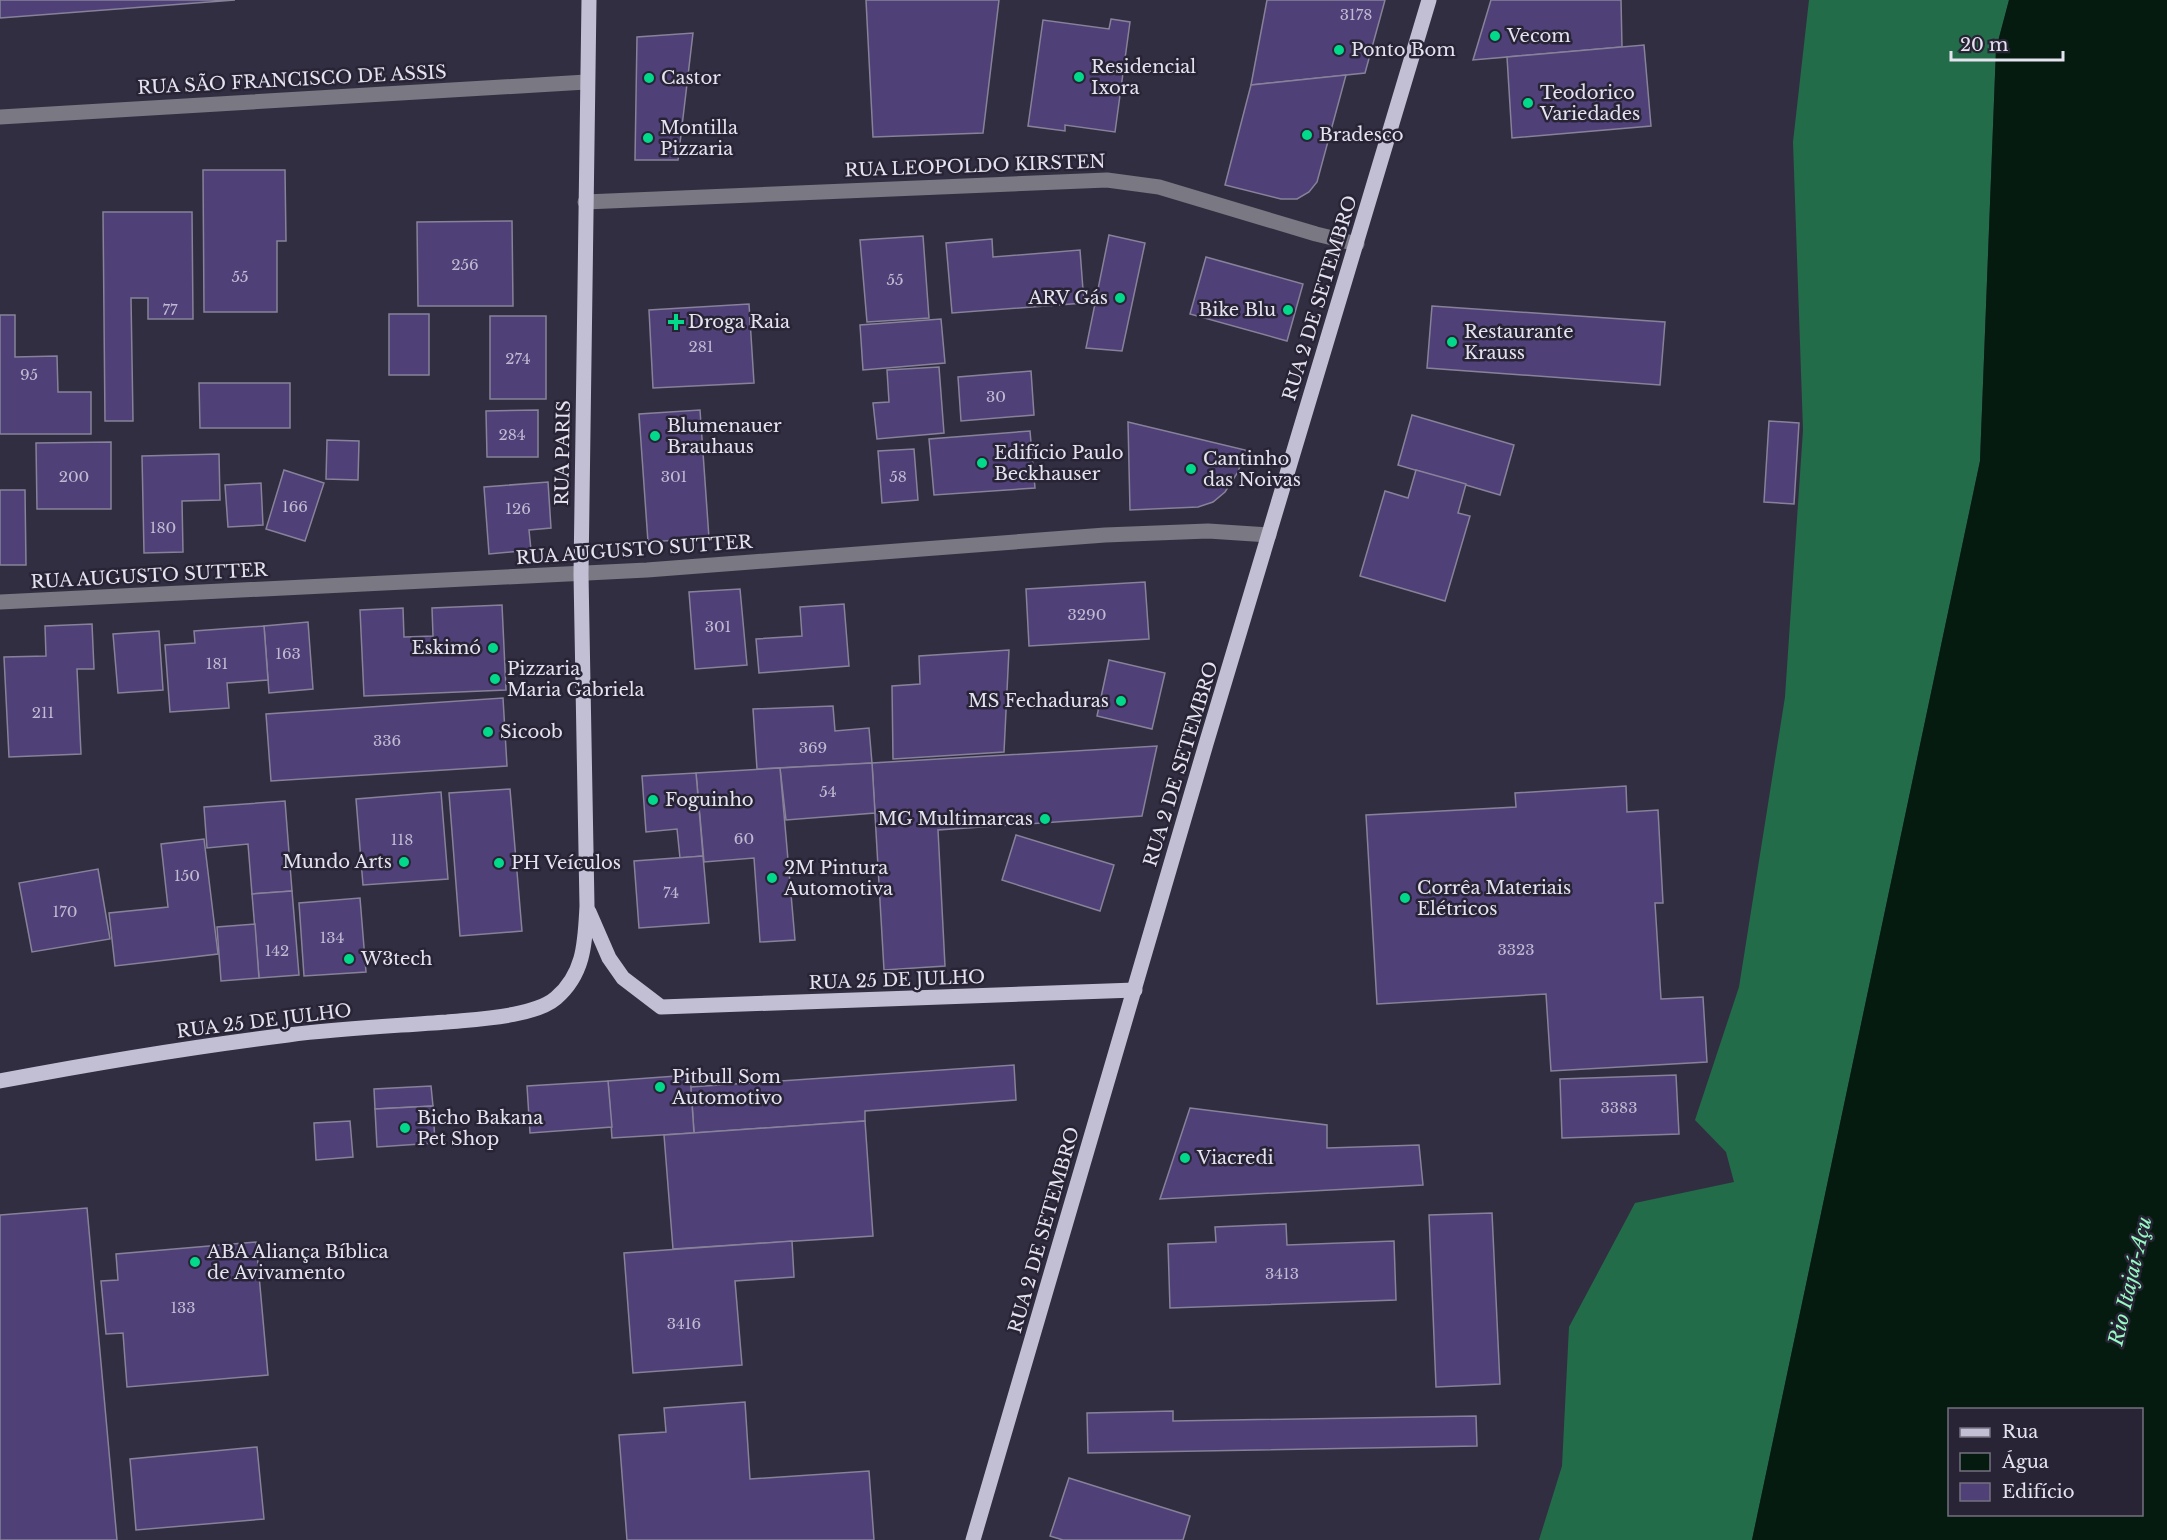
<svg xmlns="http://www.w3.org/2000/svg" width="2167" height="1540" font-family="'Libre Baskerville',serif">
  <rect width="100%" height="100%" fill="#322e41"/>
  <path fill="#236c49" d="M 1809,0 L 2009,0 L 1996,49 L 1980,461 L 1752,1540 L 1539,1540 L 1562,1466 L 1569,1327 L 1635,1203 L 1734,1182 L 1726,1152 L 1695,1120 L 1739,987 L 1785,697 L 1803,430 L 1793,142 Z"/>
  <path fill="#051b0f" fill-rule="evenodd" d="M 2009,0 L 2167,0 L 2167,1540 L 1752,1540 L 1980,461 L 1996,49 ZM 1950,1410 L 2142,1410 L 2142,1514 L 1950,1514 Z"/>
  <g fill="#4f4078" stroke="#878299" stroke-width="1.5">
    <path d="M 0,0 L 235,0 L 0,18 Z"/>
    <path d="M 866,0 L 999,0 L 983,133 L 873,137 Z"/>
    <path d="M 1267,0 L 1385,0 L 1365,73 L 1251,85 Z"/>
    <path d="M 1491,0 L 1621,0 L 1622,47 L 1473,60 Z"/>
    <path d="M 1111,19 L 1130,22 L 1115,132 L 1065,125 L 1065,131 L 1028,126 L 1043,20 L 1109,29 Z"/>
    <path d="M 693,33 L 678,160 L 635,160 L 637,37 Z"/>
    <path d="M 1644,45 L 1651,126 L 1512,138 L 1507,57 Z"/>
    <path d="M 1346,75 L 1317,182 L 1309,192 L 1297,199 L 1281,199 L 1225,185 L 1251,85 Z"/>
    <path d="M 203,170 L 285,170 L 286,241 L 277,241 L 277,312 L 204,312 Z"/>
    <path d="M 103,212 L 192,212 L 193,319 L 148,319 L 148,298 L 131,298 L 133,421 L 105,421 Z"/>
    <path d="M 512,221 L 513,306 L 418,306 L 417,222 Z"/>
    <path d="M 1109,235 L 1145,243 L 1122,351 L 1086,348 Z"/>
    <path d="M 923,236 L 929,318 L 867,322 L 860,240 Z"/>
    <path d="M 992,239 L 993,257 L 1080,250 L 1084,303 L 952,313 L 946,243 Z"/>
    <path d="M 1206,257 L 1303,284 L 1287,341 L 1190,314 Z"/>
    <path d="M 749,304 L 754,383 L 653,388 L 649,310 Z"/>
    <path d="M 1432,306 L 1665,322 L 1660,385 L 1427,368 Z"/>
    <rect x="389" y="314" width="40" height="61"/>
    <path d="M 0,315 L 15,315 L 15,357 L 57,356 L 58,392 L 91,392 L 91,434 L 0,434 Z"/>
    <rect x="490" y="316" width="56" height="83"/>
    <path d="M 941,319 L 945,363 L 863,370 L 860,325 Z"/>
    <path d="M 939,367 L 944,433 L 877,439 L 873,403 L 889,402 L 887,370 Z"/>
    <path d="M 1031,371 L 1034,415 L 961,421 L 958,377 Z"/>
    <path d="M 199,383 L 290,383 L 290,428 L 200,428 Z"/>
    <path d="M 538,410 L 538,457 L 487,457 L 486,411 Z"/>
    <path d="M 700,410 L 709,538 L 648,542 L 639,414 Z"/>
    <path d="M 1412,415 L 1514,445 L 1500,495 L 1398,465 Z"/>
    <path d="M 1769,421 L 1799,423 L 1794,504 L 1764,502 Z"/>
    <path d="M 1128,422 L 1245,450 L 1238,472 L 1225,492 L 1213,502 L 1198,507 L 1130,510 Z"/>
    <path d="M 1030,431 L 1035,488 L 934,495 L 929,439 Z"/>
    <path d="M 327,440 L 359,441 L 358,480 L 326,479 Z"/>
    <path d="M 111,442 L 111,509 L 37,509 L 36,443 Z"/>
    <path d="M 914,449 L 918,500 L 882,503 L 878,451 Z"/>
    <path d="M 219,454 L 220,500 L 182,501 L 183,552 L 144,553 L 142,456 Z"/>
    <path d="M 284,470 L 324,483 L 305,541 L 266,529 Z"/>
    <path d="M 1416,470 L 1466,484 L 1458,513 L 1470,516 L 1445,601 L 1360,576 L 1385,491 L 1408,498 Z"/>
    <path d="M 548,482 L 551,528 L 529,530 L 531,550 L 489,554 L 484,487 Z"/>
    <path d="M 261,483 L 263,525 L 228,527 L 225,485 Z"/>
    <path d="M 0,490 L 25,490 L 26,565 L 0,565 Z"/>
    <path d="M 1145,582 L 1149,639 L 1029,646 L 1026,589 Z"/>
    <path d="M 740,589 L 747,665 L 695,669 L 689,592 Z"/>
    <path d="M 844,604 L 849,666 L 759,673 L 756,639 L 802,636 L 800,607 Z"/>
    <path d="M 502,605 L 506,690 L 364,696 L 360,610 L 403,608 L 404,637 L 433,636 L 432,608 Z"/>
    <path d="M 308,622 L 313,689 L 269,693 L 264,626 Z"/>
    <path d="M 92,624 L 94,669 L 77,669 L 81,754 L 9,757 L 4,657 L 46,656 L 45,626 Z"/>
    <path d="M 264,626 L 268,680 L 227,683 L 229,708 L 170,712 L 165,645 L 195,643 L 194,631 Z"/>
    <path d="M 159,631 L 163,690 L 118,693 L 113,634 Z"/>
    <path d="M 1009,650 L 1004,752 L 893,759 L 892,686 L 920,684 L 919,656 Z"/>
    <path d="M 1109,660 L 1165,673 L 1152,729 L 1097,716 Z"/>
    <path d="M 503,698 L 507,766 L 271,781 L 266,714 Z"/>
    <path d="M 833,706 L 835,731 L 869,728 L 872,763 L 757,769 L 753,709 Z"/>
    <path d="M 1157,746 L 1142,816 L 938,830 L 945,966 L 884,970 L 872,763 Z"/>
    <path d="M 872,763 L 875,813 L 786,820 L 780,768 Z"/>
    <path d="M 780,768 L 795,940 L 760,942 L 754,858 L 704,862 L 696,773 Z"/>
    <path d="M 696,773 L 703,856 L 680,858 L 677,829 L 646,832 L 642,776 Z"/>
    <path d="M 1626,786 L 1627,812 L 1658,810 L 1663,903 L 1655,903 L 1661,999 L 1703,997 L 1707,1062 L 1551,1071 L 1546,994 L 1377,1004 L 1366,815 L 1516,807 L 1515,793 Z"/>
    <path d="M 510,789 L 522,931 L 460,936 L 449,793 Z"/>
    <path d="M 441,792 L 448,879 L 363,885 L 356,799 Z"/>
    <path d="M 285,801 L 292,891 L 252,894 L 248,844 L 207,848 L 204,807 Z"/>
    <path d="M 1016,835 L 1114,865 L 1100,911 L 1002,880 Z"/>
    <path d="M 204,839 L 218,954 L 115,966 L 109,913 L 168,907 L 161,844 Z"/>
    <path d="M 703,856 L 709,923 L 639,928 L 634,861 Z"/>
    <path d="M 98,869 L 110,939 L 32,952 L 19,883 Z"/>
    <path d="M 292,891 L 299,975 L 259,978 L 252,894 Z"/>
    <path d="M 360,898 L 366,972 L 304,976 L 299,903 Z"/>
    <path d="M 255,924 L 259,978 L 221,981 L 217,927 Z"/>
    <path d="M 1014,1065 L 1016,1100 L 865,1111 L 865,1121 L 694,1133 L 691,1087 Z"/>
    <path d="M 690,1075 L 694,1133 L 612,1138 L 608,1081 Z"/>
    <path d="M 1676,1075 L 1679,1134 L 1562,1138 L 1560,1079 Z"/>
    <path d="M 608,1081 L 612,1127 L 530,1133 L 527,1086 Z"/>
    <path d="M 431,1086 L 433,1106 L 375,1109 L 374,1089 Z"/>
    <path d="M 433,1106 L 435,1143 L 377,1147 L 375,1109 Z"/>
    <path d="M 1190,1108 L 1327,1125 L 1327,1148 L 1419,1145 L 1423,1185 L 1160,1199 Z"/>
    <path d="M 350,1121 L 353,1157 L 316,1160 L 314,1123 Z"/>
    <path d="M 865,1121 L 873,1236 L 673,1249 L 664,1135 Z"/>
    <path d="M 87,1208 L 117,1540 L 0,1540 L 0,1215 Z"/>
    <path d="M 1492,1213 L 1500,1384 L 1436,1387 L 1429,1215 Z"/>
    <path d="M 1286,1224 L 1287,1245 L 1394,1241 L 1396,1300 L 1170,1308 L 1168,1244 L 1216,1242 L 1215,1227 Z"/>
    <path d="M 792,1241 L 794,1277 L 735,1281 L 742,1365 L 633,1373 L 624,1253 Z"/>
    <path d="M 256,1242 L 268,1375 L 127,1387 L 123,1333 L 106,1334 L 101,1281 L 118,1280 L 116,1254 Z"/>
    <path d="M 745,1402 L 750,1479 L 869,1471 L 874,1540 L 627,1540 L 619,1435 L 666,1432 L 664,1408 Z"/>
    <path d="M 1173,1411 L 1173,1421 L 1476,1416 L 1477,1446 L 1088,1453 L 1087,1413 Z"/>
    <path d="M 257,1447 L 264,1519 L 136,1530 L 130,1459 Z"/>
    <path d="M 1069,1478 L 1190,1516 L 1183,1540 L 1063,1540 L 1050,1536 Z"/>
  </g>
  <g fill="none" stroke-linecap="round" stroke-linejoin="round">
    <g stroke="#7a7882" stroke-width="15">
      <path d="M 0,117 L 586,82"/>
      <path d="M 585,202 L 1107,180 L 1159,187 L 1316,234 L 1357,244"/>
      <path d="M 0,602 L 647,570 L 1105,535 L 1208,531 L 1269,535"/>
    </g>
    <g stroke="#c2bfd4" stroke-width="15">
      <path d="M 589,912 L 609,958 L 623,978 L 661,1007 L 1135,990"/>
      <path d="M 0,1081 C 95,1063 191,1047 288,1035 C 340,1028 394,1026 447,1022 C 476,1019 534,1017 556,998 C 585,973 585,941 587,906 L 581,574 L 589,0"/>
      <path d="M 973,1540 L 1206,744 L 1429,0"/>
    </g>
  </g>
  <g fill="#02d98b" stroke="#282436" stroke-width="2">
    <circle cx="1495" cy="36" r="6"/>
    <circle cx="1339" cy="50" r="6"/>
    <circle cx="1079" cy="77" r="6"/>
    <circle cx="649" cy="78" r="6"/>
    <circle cx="1528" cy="103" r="6"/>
    <circle cx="1307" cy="135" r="6"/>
    <circle cx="648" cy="138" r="6"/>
    <circle cx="1120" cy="298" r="6"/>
    <circle cx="1288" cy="310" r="6"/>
    <path d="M673 313h6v6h6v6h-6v6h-6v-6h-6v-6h6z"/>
    <circle cx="1452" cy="342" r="6"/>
    <circle cx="655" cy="436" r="6"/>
    <circle cx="982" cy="463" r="6"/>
    <circle cx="1191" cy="469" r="6"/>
    <circle cx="493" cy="648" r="6"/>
    <circle cx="495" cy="679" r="6"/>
    <circle cx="1121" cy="701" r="6"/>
    <circle cx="488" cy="732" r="6"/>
    <circle cx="653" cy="800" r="6"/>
    <circle cx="1045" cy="819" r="6"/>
    <circle cx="404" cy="862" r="6"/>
    <circle cx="499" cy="863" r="6"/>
    <circle cx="772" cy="878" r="6"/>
    <circle cx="1405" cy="898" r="6"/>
    <circle cx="349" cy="959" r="6"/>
    <circle cx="660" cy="1087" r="6"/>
    <circle cx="405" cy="1128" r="6"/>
    <circle cx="1185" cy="1158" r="6"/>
    <circle cx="195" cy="1262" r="6"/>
  </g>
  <g text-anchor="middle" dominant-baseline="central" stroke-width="5" stroke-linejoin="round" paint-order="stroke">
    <g font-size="15" fill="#c0bad2">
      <text x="1356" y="14">3178</text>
      <text x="465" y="264">256</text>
      <text x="240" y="276">55</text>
      <text x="895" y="279">55</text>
      <text x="170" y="309">77</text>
      <text x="701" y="346">281</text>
      <text x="518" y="358">274</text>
      <text x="29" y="374">95</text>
      <text x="996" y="396">30</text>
      <text x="512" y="434">284</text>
      <text x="74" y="476">200</text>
      <text x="674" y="476">301</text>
      <text x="898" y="476">58</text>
      <text x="295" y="506">166</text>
      <text x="518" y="508">126</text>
      <text x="163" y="527">180</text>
      <text x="1087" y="614">3290</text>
      <text x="718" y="626">301</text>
      <text x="288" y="653">163</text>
      <text x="217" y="663">181</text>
      <text x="43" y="712">211</text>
      <text x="387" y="740">336</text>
      <text x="813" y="747">369</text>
      <text x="828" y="791">54</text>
      <text x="744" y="838">60</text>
      <text x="402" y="839">118</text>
      <text x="187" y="875">150</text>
      <text x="671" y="892">74</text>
      <text x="65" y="911">170</text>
      <text x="332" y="937">134</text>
      <text x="1516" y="949">3323</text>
      <text x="277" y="950">142</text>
      <text x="1619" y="1107">3383</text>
      <text x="1282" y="1273">3413</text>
      <text x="183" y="1307">133</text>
      <text x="684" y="1323">3416</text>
    </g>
    <g font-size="18" fill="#e5e3f0" stroke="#282436" text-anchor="start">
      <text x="1507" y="36">Vecom</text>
      <text x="1351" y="50">Ponto Bom</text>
      <text x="1091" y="67">Residencial<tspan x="1091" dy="21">Ixora</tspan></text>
      <text x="661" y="78">Castor</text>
      <text x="1540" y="93">Teodorico<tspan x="1540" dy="21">Variedades</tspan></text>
      <text x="660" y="128">Montilla<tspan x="660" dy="21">Pizzaria</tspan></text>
      <text x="1319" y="135">Bradesco</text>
      <text x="1108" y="298" text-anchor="end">ARV Gás</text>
      <text x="1276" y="310" text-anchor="end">Bike Blu</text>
      <text x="688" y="322">Droga Raia</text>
      <text x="1464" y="332">Restaurante<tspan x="1464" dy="21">Krauss</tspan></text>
      <text x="667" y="426">Blumenauer<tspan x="667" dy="21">Brauhaus</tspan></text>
      <text x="994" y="453">Edifício Paulo<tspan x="994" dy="21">Beckhauser</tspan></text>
      <text x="1203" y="459">Cantinho<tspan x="1203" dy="21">das Noivas</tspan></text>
      <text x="481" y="648" text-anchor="end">Eskimó</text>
      <text x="507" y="669">Pizzaria<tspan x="507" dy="21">Maria Gabriela</tspan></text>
      <text x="1109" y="701" text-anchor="end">MS Fechaduras</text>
      <text x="500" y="732">Sicoob</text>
      <text x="665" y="800">Foguinho</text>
      <text x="1033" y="819" text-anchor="end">MG Multimarcas</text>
      <text x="392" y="862" text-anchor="end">Mundo Arts</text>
      <text x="511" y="863">PH Veículos</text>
      <text x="784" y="868">2M Pintura<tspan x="784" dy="21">Automotiva</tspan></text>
      <text x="1417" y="888">Corrêa Materiais<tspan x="1417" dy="21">Elétricos</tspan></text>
      <text x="361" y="959">W3tech</text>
      <text x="672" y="1077">Pitbull Som<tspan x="672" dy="21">Automotivo</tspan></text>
      <text x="417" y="1118">Bicho Bakana<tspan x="417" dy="21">Pet Shop</tspan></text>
      <text x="1197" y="1158">Viacredi</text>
      <text x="207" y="1252">ABA Aliança Bíblica<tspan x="207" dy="21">de Avivamento</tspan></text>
    </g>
    <g font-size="18" fill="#e5e3f0" stroke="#282436">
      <text transform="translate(292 80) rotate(-3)">RUA SÃO FRANCISCO DE ASSIS</text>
      <text transform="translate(975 166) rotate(-2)">RUA LEOPOLDO KIRSTEN</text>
      <text transform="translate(1320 298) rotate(-73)">RUA 2 DE SETEMBRO</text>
      <text transform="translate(563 453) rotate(-89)">RUA PARIS</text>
      <text transform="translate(634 550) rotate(-4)">RUA AUGUSTO SUTTER</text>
      <text transform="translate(149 576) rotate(-3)">RUA AUGUSTO SUTTER</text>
      <text transform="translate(1181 764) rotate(-73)">RUA 2 DE SETEMBRO</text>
      <text transform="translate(897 980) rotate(-2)">RUA 25 DE JULHO</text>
      <text transform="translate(264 1021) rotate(-7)">RUA 25 DE JULHO</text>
      <text transform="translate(1044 1230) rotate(-74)">RUA 2 DE SETEMBRO</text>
    </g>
    <g font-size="20" font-style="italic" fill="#96fbc3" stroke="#282436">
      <text transform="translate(2130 1281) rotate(-77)">Rio Itajaí-Açu</text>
    </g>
  </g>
  <rect x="1948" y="1408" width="195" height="108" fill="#282436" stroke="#747080" stroke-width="1.5"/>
  <rect x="1960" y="1428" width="30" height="9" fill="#c2bfd4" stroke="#747080" stroke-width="1.5"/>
  <text x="2002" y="1438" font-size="18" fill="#e5e3f0">Rua</text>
  <rect x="1960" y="1453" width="30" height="18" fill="#051b0f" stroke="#747080" stroke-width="1.5"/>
  <text x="2002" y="1468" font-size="18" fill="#e5e3f0">Água</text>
  <rect x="1960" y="1483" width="30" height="18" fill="#4f4078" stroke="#747080" stroke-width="1.5"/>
  <text x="2002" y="1498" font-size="18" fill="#e5e3f0">Edifício</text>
  <path d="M1951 51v9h112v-9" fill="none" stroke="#e5e3f0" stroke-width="3"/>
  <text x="1960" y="51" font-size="18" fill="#e5e3f0" stroke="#282436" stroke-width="4.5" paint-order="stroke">20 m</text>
</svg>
